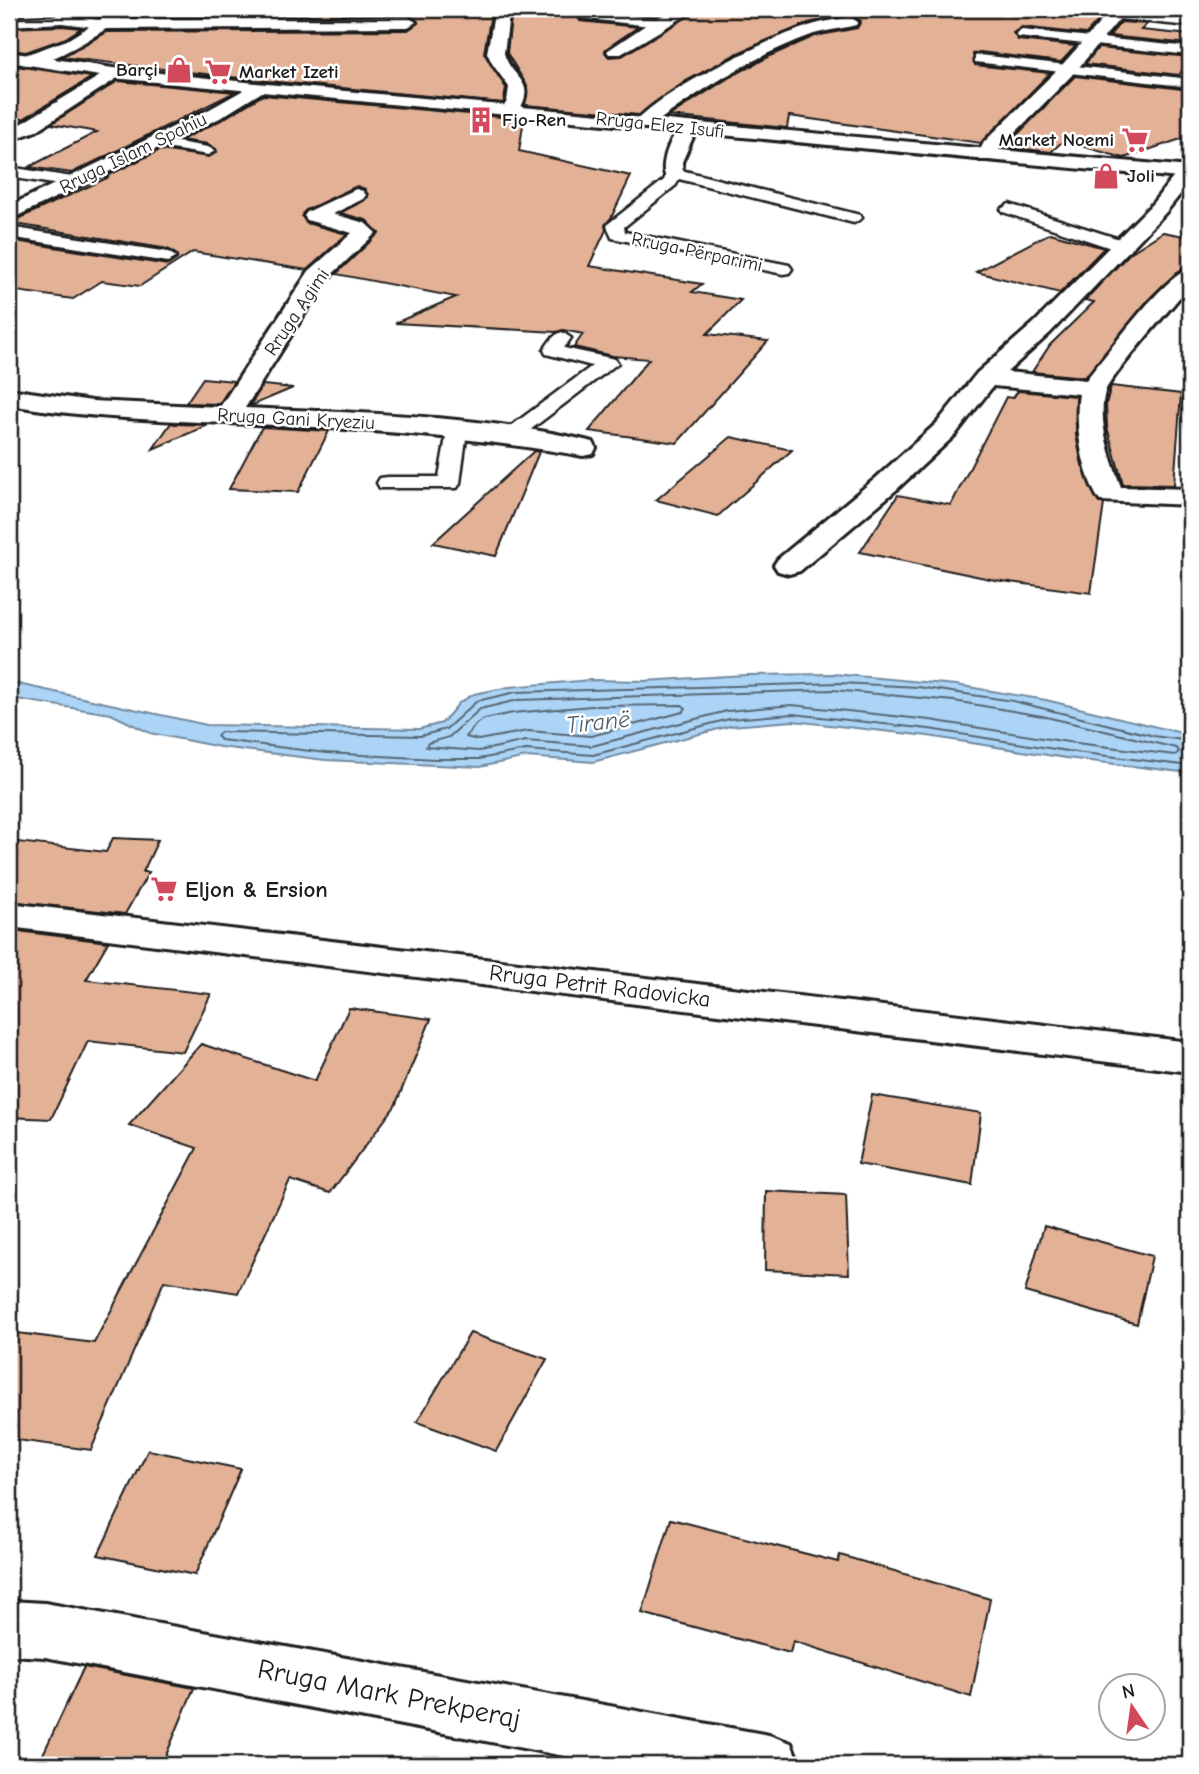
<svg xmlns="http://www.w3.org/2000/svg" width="1199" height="1774" font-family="'Comic Neue',sans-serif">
  <rect width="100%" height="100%" fill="#fff"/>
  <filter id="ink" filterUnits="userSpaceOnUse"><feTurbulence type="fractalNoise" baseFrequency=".0143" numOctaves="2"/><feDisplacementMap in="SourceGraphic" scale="14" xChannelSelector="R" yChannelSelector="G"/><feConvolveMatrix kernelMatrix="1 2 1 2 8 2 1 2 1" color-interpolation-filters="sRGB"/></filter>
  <g filter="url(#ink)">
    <path fill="#acd4f6" stroke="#728a9f" stroke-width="2" d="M 834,674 L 956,685 L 1046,700 L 1190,735 L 1190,773 L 1066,758 L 928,736 L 793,721 L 730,726 L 593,762 L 526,757 L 480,767 L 325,760 L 220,747 L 150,733 L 111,714 L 9,698 L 9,682 L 207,725 L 419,729 L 442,723 L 459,703 L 474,694 L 509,687 L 591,680 L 644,681 L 745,675 Z"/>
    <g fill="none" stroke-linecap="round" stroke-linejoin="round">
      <g stroke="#566673" stroke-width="2">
        <path d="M 833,690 L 954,701 L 1042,716 L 1176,748 L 1179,752 L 1175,755 L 1068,742 L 930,720 L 792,705 L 727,711 L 592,746 L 526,741 L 479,751 L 426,747 L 428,743 L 449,737 L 480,709 L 518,700 Z"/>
        <path d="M 682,705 L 686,708 L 683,712 L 591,736 L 528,731 L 478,740 L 466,737 L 476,724 L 484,719 L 513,713 L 591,706 Z"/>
        <path d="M 1190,741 L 1154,736 L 1013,701 L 918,687 L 840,683 L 516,692 L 477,701 L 446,729 L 420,736 L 221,732 L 217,736 L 221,740 L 326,753 L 435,759 L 479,759 L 526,750 L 593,755 L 729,719 L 793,714 L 929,729 L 1067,751 L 1190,766"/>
      </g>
    </g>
    <g fill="#e3b196" stroke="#1c1c1c" stroke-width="2">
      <path d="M 148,9 L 492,9 L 484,53 L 506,88 L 504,100 L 503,103 L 256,80 L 61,57 L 107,32 L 408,30 L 418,23 L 408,14 L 129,16 L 132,13 L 147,13 Z"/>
      <path d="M 512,9 L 582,9 L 577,12 L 580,21 L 638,27 L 606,49 L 605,52 L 609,57 L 622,56 L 699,9 L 1027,9 L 1051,12 L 1058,16 L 1099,20 L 1086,34 L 1022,27 L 1013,33 L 1018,40 L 1076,46 L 1061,62 L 980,52 L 973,54 L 975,65 L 1050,73 L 981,143 L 789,116 L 787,128 L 669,116 L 730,77 L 772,55 L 815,36 L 857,28 L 861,21 L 850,14 L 808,23 L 738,53 L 686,81 L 639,115 L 525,105 L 527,86 L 507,53 Z"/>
      <path d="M 588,9 L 671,9 L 655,16 Z"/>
      <path d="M 1121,22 L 1147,24 L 1141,30 L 1190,35 L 1190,44 L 1109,36 Z"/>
      <path d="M 62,26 L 81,28 L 66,38 L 26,52 L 9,50 L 9,28 Z"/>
      <path d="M 1098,48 L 1190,57 L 1190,60 L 1179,75 L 1085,64 Z"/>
      <path d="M 9,65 L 92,77 L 23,119 L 9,117 Z"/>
      <path d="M 1075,76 L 1190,90 L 1190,136 L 1124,158 L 1063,141 L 1051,152 L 1005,147 Z"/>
      <path d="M 118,81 L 235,92 L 72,173 L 29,167 L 97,132 L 51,124 Z"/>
      <path d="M 263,95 L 524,119 L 519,151 L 631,176 L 611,218 L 605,225 L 606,230 L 589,266 L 702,284 L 692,292 L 741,300 L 707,334 L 768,341 L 677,443 L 589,431 L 649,359 L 613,356 L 574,347 L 583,334 L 563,330 L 556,332 L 395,323 L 456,297 L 336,274 L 379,233 L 366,220 L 340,213 L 368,197 L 365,189 L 357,186 L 306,210 L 302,214 L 306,223 L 347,234 L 307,270 L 193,252 L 140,286 L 102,281 L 73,299 L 9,290 L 9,240 L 168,265 L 177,259 L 177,255 L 168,249 L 9,223 L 109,177 L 105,177 L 160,150 L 209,157 L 217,152 L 216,149 L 208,144 L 181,140 L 221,120 Z"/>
      <path d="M 1163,232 L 1190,237 L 1190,266 L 1177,272 L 1149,299 L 1085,377 L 1032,372 L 1050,345 L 1094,302 L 1085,300 L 1130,253 Z"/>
      <path d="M 1050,233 L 1104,248 L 1060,293 L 976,272 Z"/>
      <path d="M 203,378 L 234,381 L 219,404 L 186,403 Z"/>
      <path d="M 263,385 L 293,388 L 250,406 Z"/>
      <path d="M 1111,386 L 1181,394 L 1174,485 L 1123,484 L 1107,427 L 1106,404 Z"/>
      <path d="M 1018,391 L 1076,396 L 1076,435 L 1082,465 L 1098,502 L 1104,504 L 1091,593 L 995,580 L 860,552 L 898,495 L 951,505 L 1006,397 L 1013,398 Z"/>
      <path d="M 171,423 L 175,424 L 208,425 L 153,449 Z"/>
      <path d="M 262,427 L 329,431 L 298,492 L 229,489 Z"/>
      <path d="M 731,437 L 792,450 L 718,516 L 656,500 Z"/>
      <path d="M 534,451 L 539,452 L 496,556 L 433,543 Z"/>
      <path d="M 113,838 L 158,840 L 143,872 L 149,872 L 125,914 L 9,901 L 9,841 L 106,852 Z"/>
      <path d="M 9,930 L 108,942 L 86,980 L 211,994 L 183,1052 L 88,1041 L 51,1119 L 9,1117 Z"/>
      <path d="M 349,1008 L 431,1019 L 395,1106 L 330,1193 L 290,1180 L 238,1293 L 164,1281 L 91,1450 L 9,1439 L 9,1332 L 94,1343 L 197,1148 L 129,1125 L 201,1044 L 315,1081 Z"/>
      <path d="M 872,1095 L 981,1113 L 972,1185 L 858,1164 Z"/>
      <path d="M 766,1191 L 846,1195 L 849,1274 L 765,1270 Z"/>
      <path d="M 1044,1226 L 1152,1256 L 1137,1324 L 1025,1292 Z"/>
      <path d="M 470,1333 L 547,1359 L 496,1451 L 417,1422 Z"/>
      <path d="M 148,1450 L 241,1469 L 195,1575 L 98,1555 Z"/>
      <path d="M 671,1519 L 838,1562 L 840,1555 L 990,1599 L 971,1697 L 793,1641 L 790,1653 L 642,1613 Z"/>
      <path d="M 84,1667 L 194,1688 L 162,1765 L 38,1765 Z"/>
    </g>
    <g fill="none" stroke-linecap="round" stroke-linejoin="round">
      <g stroke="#1c1c1c" stroke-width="5">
        <g id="service">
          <path d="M 57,9 L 69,9 L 68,16 L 101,20 L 107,24 L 101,28 L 62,23 L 9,26 L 9,18 L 56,16 Z"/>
          <path d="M 1052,9 L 1092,9 L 1190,18 L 1190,26 L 1058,13 Z"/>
          <path d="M 584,11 L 659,19 L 665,23 L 659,27 L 580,18 L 580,12 Z"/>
          <path d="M 1022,30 L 1190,47 L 1190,55 L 1018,37 L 1016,34 Z"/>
          <path d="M 980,55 L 1190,79 L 1190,87 L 975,62 L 975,56 Z"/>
          <path d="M 153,138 L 208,147 L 215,151 L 208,155 L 148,145 L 146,142 L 148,139 Z"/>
          <path d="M 9,167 L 72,177 L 80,182 L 72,187 L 9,177 Z"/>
          <path d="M 673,168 L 860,215 L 862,218 L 854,223 L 679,179 L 676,185 L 624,227 L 625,232 L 789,265 L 792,269 L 789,273 L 783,274 L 612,238 L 607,226 L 609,223 L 664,180 L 668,170 Z"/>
          <path d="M 1009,204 L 1129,242 L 1131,246 L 1123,251 L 1117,250 L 1003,212 L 1001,209 Z"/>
          <path d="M 9,227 L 168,252 L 176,257 L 168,262 L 9,237 Z"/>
          <path d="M 562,332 L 571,338 L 564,348 L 615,359 L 618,363 L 517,440 L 503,440 L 500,436 L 503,432 L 592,366 L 546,354 L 544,350 C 549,342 553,335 562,332 Z"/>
          <path d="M 457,425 L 464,427 L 467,431 L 460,483 L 457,488 L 380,488 L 377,483 L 380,478 L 388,477 L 439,477 L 447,431 L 450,427 Z"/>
        </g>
      </g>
      <g stroke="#1c1c1c" stroke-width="6">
        <g id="minor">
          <path d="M 117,9 L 127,9 L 130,12 L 121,19 L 408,17 L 416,22 L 408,27 L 106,29 C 88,40 43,69 22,64 L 20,60 L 22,56 L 67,40 Z"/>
          <path d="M 677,9 L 697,9 L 621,54 L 609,54 L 607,51 L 653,20 Z"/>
          <path d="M 1112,9 L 1128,9 L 1074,73 L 1000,148 L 994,160 L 980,160 L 977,156 L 984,142 L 1062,65 Z"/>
          <path d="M 850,17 L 858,22 L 856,25 C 842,29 827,30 814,34 C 755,55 700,90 650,127 L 644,128 L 635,123 C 656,94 766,40 803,28 C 818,22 834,20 850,17 Z"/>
          <path d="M 113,68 L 121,73 L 119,77 L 36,131 L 9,141 L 9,129 L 22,123 Z"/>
          <path d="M 256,83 L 265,88 L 262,92 L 220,118 L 9,220 L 9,206 L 208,110 Z"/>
          <path d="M 688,122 L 697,128 L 682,162 L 683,173 L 673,179 L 666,177 C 658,164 674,126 688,122 Z"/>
          <path d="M 1187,167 L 1190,168 L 1190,182 L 1166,212 L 1050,333 L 1007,372 L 1086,380 C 1106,356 1164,275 1190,269 L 1190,288 L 1178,299 C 1165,315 1109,378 1105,392 C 1097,422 1111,459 1121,487 L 1190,489 L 1190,505 L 1100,501 C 1083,476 1074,424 1079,394 L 993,386 L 955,435 L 896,490 L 800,571 L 789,574 L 778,571 L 774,565 L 778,559 L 876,478 L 937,423 L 977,373 L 1034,323 L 1152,204 L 1180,169 Z"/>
          <path d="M 356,189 L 363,191 L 366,195 L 363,199 L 333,214 L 365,223 L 376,233 L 326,280 L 245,408 C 357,413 484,415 593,442 L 596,448 L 593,454 L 583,456 C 481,438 378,430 275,425 C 186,421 97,420 9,405 L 9,389 L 92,401 L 220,407 L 309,271 L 352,233 L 307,220 L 304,216 L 307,212 Z"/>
          <path d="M 9,1601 L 45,1603 L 769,1735 L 791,1743 L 800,1765 L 611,1765 L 45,1657 L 9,1655 Z"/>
        </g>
      </g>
      <g stroke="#1c1c1c" stroke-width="6">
        <path id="tertiary" d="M 495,9 L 510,9 L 504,53 C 512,81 539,80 517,114 L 511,115 L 502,110 L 507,101 L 509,87 L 493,65 L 487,53 Z"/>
      </g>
      <g stroke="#1c1c1c" stroke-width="6">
        <g id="secondary">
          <path d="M 9,52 L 113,68 L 256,83 L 1190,167 L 1190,179 L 113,78 L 9,62 Z"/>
          <path d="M 9,903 L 1190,1042 L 1190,1072 L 9,927 Z"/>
        </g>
      </g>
      <use href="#service" fill="#fff" fill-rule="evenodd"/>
      <use href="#minor" fill="#fff" fill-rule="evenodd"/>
      <use href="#tertiary" fill="#fff" fill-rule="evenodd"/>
      <use href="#secondary" fill="#fff" fill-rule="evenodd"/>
    </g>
  </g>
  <defs>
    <g id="shop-bare" transform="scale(2.1)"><path d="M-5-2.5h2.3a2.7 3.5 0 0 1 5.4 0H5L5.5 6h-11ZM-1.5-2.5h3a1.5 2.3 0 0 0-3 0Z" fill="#d1495b" stroke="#fff" stroke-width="2.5" paint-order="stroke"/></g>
    <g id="supermarket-bare" transform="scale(2.1)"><path d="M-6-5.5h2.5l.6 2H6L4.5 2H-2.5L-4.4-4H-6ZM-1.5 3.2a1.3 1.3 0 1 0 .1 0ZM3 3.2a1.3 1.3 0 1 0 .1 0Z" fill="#d1495b" stroke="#fff" stroke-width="2.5" paint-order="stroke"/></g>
    <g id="building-bare" transform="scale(2.1)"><path d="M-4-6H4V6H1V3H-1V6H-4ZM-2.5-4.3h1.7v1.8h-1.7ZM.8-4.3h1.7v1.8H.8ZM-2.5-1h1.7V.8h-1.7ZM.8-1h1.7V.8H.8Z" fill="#d1495b" stroke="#fff" stroke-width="2.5" paint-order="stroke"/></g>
  </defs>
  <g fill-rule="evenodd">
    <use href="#shop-bare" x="179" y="70"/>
    <use href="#supermarket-bare" x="218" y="72"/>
    <use href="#building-bare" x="481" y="120"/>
    <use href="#supermarket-bare" x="1135" y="140"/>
    <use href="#shop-bare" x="1106" y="176"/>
    <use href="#supermarket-bare" x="164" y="889"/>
  </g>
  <g text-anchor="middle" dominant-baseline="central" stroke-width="5" stroke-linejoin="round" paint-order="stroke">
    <g font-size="19" font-weight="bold" fill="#1c1c1c" stroke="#fff" text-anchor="start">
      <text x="158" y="70" text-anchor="end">Barçi</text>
      <text x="239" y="72">Market Izeti</text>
      <text x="502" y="120">Fjo-Ren</text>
      <text x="1114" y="140" text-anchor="end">Market Noemi</text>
      <text x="1127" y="176">Joli</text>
    </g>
    <g font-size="19" fill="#1c1c1c" stroke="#fff">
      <text transform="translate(660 125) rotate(6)">Rruga Elez Isufi</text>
      <text transform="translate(133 153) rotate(-26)">Rruga Islam Spahiu</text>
      <text transform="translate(697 252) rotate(12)">Rruga Përparimi</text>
      <text transform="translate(297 312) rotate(-56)">Rruga Agimi</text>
      <text transform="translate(296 419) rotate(3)">Rruga Gani Kryeziu</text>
    </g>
    <g font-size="23" font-weight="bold" fill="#1c1c1c" stroke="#fff" text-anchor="start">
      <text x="185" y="889">Eljon &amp; Ersion</text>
    </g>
    <g font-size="23" fill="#1c1c1c" stroke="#fff">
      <text transform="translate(600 986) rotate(7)">Rruga Petrit Radovicka</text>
    </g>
    <g font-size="24" font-style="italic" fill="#4e5c68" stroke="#fff">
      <text transform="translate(598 722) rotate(-6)">Tiranë</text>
    </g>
    <g font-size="28" fill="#1c1c1c" stroke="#fff">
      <text transform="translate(389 1694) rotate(11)">Rruga Mark Prekperaj</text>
    </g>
  </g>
  <rect width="1199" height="1774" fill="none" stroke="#fff" stroke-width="35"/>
  <rect x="18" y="18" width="1164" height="1739" fill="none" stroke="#1c1c1c" stroke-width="2.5" filter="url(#ink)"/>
  <g transform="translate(1132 1707) rotate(347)"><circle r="33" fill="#ffffff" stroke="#a4a4a4" stroke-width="2"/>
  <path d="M0-5L12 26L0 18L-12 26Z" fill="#d1495b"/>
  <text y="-10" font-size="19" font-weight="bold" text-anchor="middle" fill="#1c1c1c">N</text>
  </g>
</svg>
